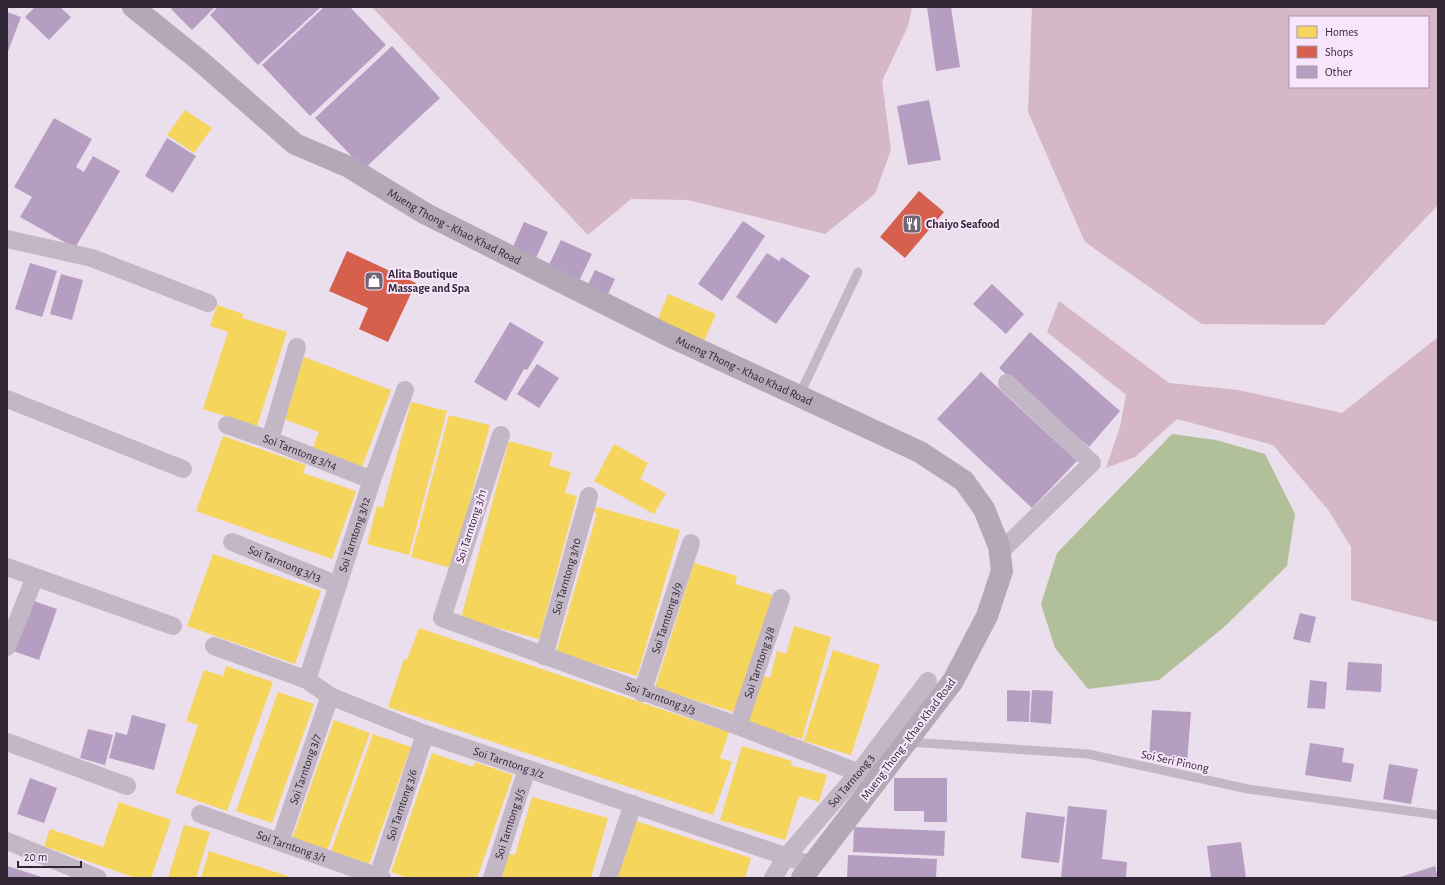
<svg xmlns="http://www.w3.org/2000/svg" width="1445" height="885" font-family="'Alegreya Sans',sans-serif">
  <rect width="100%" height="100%" fill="#ebdeed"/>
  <g fill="#d5b7c5" fill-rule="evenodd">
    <path d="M 372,7 L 912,7 L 908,26 L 882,81 L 891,150 L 875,194 L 825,234 L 688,200 L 631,199 L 588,235 Z"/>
    <path d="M 1032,7 L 1438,7 L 1438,205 L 1324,325 L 1202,324 L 1085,242 L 1028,112 ZM 1290,17 L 1428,17 L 1428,87 L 1290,87 Z"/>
    <path d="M 1059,301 L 1169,383 L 1238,390 L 1342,413 L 1438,337 L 1438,622 L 1351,600 L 1351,547 L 1329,511 L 1273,445 L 1177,419 L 1135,457 L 1106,468 L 1120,427 L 1126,395 L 1047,332 Z"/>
  </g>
  <path fill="#b2c099" d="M 1172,434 L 1216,440 L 1265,454 L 1295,514 L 1287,566 L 1223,628 L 1159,680 L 1088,689 L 1055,648 L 1041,604 L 1057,553 Z"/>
  <g fill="#f6d55c">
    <path d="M 185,110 L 212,128 L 194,153 L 167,135 Z"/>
    <path d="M 668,294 L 716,314 L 704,341 L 657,321 Z"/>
    <path d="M 217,305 L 243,314 L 242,318 L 287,332 L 257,426 L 203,409 L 228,332 L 210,326 Z"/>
    <path d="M 304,357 L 391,390 L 362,467 L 312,449 L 319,432 L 281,418 Z"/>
    <path d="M 411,402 L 447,411 L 409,555 L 367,544 L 377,506 L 383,507 Z"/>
    <path d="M 449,415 L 490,425 L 452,568 L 411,557 Z"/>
    <path d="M 223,436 L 306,465 L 303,473 L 356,491 L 332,559 L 196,511 Z"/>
    <path d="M 509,441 L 553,453 L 549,466 L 571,472 L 565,493 L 577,496 L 539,639 L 461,618 Z"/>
    <path d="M 614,444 L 648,463 L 640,479 L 666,493 L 654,514 L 594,481 Z"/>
    <path d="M 593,506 L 680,530 L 637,676 L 556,653 L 597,513 L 591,512 Z"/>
    <path d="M 213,554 L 321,591 L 295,664 L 187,626 Z"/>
    <path d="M 694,563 L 737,576 L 735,584 L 773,595 L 737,713 L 655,688 Z"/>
    <path d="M 794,626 L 831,637 L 802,739 L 744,723 L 758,674 L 770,678 L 777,651 L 786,654 Z"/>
    <path d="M 419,628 L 729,732 L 720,758 L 732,762 L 713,815 L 388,707 L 404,659 L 407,660 Z"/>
    <path d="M 833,650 L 880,665 L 851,755 L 804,741 Z"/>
    <path d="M 226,666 L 273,682 L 227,811 L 175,793 L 198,725 L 186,721 L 204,670 L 223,676 Z"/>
    <path d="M 278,692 L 314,704 L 272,823 L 236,811 Z"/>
    <path d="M 334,720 L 370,733 L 327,851 L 292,839 Z"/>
    <path d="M 373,734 L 411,747 L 369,864 L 331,851 Z"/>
    <path d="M 742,746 L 792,761 L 790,765 L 827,775 L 819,802 L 799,796 L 785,840 L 720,820 Z"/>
    <path d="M 432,753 L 473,767 L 475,762 L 513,775 L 477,878 L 408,878 L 391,872 Z"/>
    <path d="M 532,797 L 608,818 L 591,878 L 499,878 L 507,853 L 515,855 Z"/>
    <path d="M 119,802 L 171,820 L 151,878 L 136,878 L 44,846 L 50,829 L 103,847 Z"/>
    <path d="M 633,820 L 751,858 L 745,878 L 615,878 Z"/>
    <path d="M 184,825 L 210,832 L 196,878 L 168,878 Z"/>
    <path d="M 209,851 L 294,878 L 201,878 Z"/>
  </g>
  <g fill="#d6604d">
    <path d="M 919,191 L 944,212 L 905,258 L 880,237 Z"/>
    <path d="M 347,251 L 416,283 L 388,342 L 359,329 L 368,308 L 329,291 Z"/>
  </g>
  <g fill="#b69ec2">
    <path d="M 35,7 L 60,7 L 71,17 L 49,40 L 25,17 Z"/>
    <path d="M 173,7 L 215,7 L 192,30 L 171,9 Z"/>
    <path d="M 218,7 L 321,7 L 258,65 L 210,15 Z"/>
    <path d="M 324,7 L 350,7 L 386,45 L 310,116 L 262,65 Z"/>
    <path d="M 927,7 L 951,7 L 960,67 L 936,71 Z"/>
    <path d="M 7,12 L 21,17 L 7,54 Z"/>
    <path d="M 392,46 L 440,98 L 364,169 L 315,118 Z"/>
    <path d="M 929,100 L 941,160 L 908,165 L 897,106 Z"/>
    <path d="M 54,118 L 92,139 L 76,167 L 84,172 L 93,156 L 120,171 L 75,248 L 20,217 L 32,197 L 14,187 Z"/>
    <path d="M 167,138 L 196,156 L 173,193 L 145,176 Z"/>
    <path d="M 743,221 L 765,236 L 722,301 L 698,284 Z"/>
    <path d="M 524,222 L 548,232 L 535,260 L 512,249 Z"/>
    <path d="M 561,240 L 592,254 L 576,287 L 545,273 Z"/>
    <path d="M 767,253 L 779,261 L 782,257 L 810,276 L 776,324 L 736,297 Z"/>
    <path d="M 30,263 L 57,271 L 42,317 L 15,309 Z"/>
    <path d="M 595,270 L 615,279 L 605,300 L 585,291 Z"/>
    <path d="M 61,274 L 83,280 L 72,320 L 50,314 Z"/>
    <path d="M 992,284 L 1024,314 L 1006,334 L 973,304 Z"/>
    <path d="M 510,322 L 544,342 L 527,370 L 524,369 L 506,401 L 474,382 Z"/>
    <path d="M 1030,332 L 1120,411 L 1089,447 L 999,368 Z"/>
    <path d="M 537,364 L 559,378 L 539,408 L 517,394 Z"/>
    <path d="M 981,372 L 1077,461 L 1032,508 L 937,419 Z"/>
    <path d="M 31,600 L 57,609 L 39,660 L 13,651 Z"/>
    <path d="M 1300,613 L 1316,617 L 1310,643 L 1293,639 Z"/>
    <path d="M 1348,662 L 1382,664 L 1381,692 L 1346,690 Z"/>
    <path d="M 1310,680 L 1327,682 L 1325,709 L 1307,708 Z"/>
    <path d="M 1007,690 L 1030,691 L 1029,722 L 1007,721 Z"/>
    <path d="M 1032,690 L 1053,691 L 1051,724 L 1030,722 Z"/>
    <path d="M 1152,710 L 1191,712 L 1187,763 L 1149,760 Z"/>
    <path d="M 132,715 L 166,724 L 154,770 L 109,758 L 116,732 L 127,735 Z"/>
    <path d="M 88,729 L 113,735 L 105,765 L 80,758 Z"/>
    <path d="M 1310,743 L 1344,748 L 1342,762 L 1354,764 L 1351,782 L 1305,775 Z"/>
    <path d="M 1389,764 L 1418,769 L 1411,804 L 1383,799 Z"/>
    <path d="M 30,778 L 57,788 L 44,823 L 17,814 Z"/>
    <path d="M 894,778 L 947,778 L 947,822 L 924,822 L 924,811 L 894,811 Z"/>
    <path d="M 1068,806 L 1107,810 L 1102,859 L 1127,862 L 1126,878 L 1061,878 Z"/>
    <path d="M 1026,812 L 1065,817 L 1059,863 L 1021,858 Z"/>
    <path d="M 854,827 L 945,831 L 944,856 L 853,852 Z"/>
    <path d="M 1241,842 L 1246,878 L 1211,878 L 1207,846 Z"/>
    <path d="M 848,855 L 937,859 L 936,878 L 847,878 Z"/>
    <path d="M 7,866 L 45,878 L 7,878 Z"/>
    <path d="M 1435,866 L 1438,878 L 1397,878 Z"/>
  </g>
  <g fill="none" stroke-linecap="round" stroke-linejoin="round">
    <g stroke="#c3b7c6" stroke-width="9">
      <path d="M 799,396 L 858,272"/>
      <path d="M 907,742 L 1088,754 L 1248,789 L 1438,815"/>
    </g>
    <g stroke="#c3b7c6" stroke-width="18">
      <path d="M 7,239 L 92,258 L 208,303"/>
      <path d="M 7,399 L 183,469"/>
      <path id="s1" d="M 227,425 L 270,440 L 372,480"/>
      <path id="s2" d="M 501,435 L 442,618 L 738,726 L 878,780"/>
      <path d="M 270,440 L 297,347"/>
      <path id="s3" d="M 232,542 L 338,585"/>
      <path d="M 1000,552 L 1092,463 L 1007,383"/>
      <path d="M 7,567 L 173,626"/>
      <path id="s4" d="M 214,646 L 307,680 L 330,696 L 425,734 L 811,865"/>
      <path d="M 7,647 L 35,577"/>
      <path id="s5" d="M 544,656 L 589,496"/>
      <path id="s6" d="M 307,680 L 372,480 L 405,390"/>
      <path id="s7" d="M 642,693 L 691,543"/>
      <path id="s8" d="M 738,726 L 781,598"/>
      <path d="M 7,742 L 127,786"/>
      <path id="s9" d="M 200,814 L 382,878"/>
      <path d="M 7,841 L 98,878"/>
      <path id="s10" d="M 280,842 L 330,696"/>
      <path id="s11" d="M 378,876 L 425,734"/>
      <path id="s12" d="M 492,878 L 527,769"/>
      <path d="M 608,878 L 633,804"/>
      <path id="s13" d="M 773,878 L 786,857 L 859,772 L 928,681"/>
    </g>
    <path stroke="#b3a8b6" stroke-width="22" id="s14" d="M 133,7 L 199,60 L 295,144 L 349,167 L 426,214 L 665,334 L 920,452 L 964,481 L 984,509 L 999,546 L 1002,571 L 987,616 L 953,681 L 802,878"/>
  </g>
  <defs>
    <g id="restaurant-square" transform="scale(1)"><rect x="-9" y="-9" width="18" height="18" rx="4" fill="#726676" stroke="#f8e5fb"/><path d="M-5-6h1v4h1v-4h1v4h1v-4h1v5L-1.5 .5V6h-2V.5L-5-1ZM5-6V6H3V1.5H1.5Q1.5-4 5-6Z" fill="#fff"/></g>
    <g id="shop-square" transform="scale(1)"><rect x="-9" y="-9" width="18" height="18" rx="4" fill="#726676" stroke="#f8e5fb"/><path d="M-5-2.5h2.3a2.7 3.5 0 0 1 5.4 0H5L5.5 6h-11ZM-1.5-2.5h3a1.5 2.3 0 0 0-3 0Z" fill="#fff"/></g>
  </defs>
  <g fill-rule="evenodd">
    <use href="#restaurant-square" x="912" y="224"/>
    <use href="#shop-square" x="374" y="281"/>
  </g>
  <g text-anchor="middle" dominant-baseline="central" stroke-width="4" stroke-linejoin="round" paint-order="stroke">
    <g font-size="12" font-weight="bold" fill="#312636" stroke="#f8e5fb" text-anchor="start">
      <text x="926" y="224">Chaiyo Seafood</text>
      <text x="388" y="274">Alita Boutique<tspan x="388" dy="14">Massage and Spa</tspan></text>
    </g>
    <g font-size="12" fill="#312636" stroke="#f8e5fb">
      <text stroke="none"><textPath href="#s14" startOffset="392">Mueng Thong - Khao Khad Road</textPath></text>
      <text stroke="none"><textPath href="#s14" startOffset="716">Mueng Thong - Khao Khad Road</textPath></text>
      <text stroke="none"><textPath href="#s1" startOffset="78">Soi Tarntong 3/14</textPath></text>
      <text transform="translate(471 526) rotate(-72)">Soi Tarntong 3/11</text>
      <text stroke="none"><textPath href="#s6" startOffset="153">Soi Tarntong 3/12</textPath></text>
      <text stroke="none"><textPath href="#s3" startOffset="57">Soi Tarntong 3/13</textPath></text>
      <text stroke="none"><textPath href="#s5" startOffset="83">Soi Tarntong 3/10</textPath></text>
      <text stroke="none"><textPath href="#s7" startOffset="79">Soi Tarntong 3/9</textPath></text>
      <text stroke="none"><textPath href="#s8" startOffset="67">Soi Tarntong 3/8</textPath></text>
      <text stroke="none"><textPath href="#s2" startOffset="425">Soi Tarntong 3/3</textPath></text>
      <text transform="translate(908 739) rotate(-53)">Mueng Thong - Khao Khad Road</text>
      <text transform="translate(1175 761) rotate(12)">Soi Seri Pinong</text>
      <text stroke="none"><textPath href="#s4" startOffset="318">Soi Tarntong 3/2</textPath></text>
      <text stroke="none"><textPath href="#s10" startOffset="77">Soi Tarntong 3/7</textPath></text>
      <text stroke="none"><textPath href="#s13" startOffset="125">Soi Tarntong 3</textPath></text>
      <text stroke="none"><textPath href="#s11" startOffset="75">Soi Tarntong 3/6</textPath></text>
      <text stroke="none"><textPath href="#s12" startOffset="57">Soi Tarntong 3/5</textPath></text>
      <text stroke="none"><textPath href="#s9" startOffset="97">Soi Tarntong 3/1</textPath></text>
    </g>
  </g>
  <rect width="1445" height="885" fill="none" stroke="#312636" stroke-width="16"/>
  <rect x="1289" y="16" width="140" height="72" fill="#f8e5fb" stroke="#a899ac"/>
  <rect x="1297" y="26" width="20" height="12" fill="#f6d55c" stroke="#a899ac"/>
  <text x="1325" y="36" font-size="12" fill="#312636">Homes</text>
  <rect x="1297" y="46" width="20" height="12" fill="#d6604d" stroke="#a899ac"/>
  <text x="1325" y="56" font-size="12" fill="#312636">Shops</text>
  <rect x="1297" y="66" width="20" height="12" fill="#b69ec2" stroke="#a899ac"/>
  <text x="1325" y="76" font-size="12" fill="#312636">Other</text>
  <path d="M18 861v6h63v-6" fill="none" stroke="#312636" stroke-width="2"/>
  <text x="24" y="861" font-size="12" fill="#312636" stroke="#f8e5fb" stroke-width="3" paint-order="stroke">20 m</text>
</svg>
